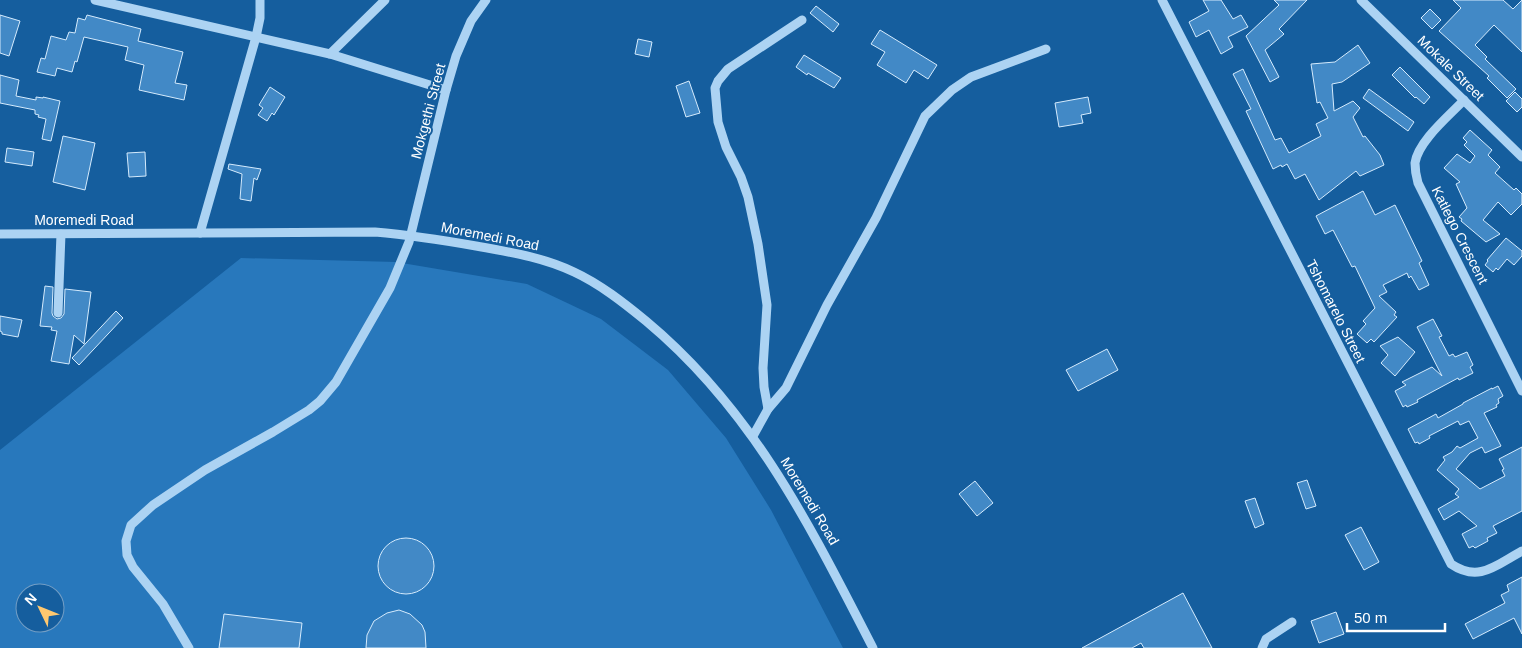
<svg xmlns="http://www.w3.org/2000/svg" width="1522" height="648" font-family="Helvetica,sans-serif">
  <rect width="100%" height="100%" fill="#155e9e"/>
  <path fill="#2878bc" fill-rule="evenodd" d="M 241,258 L 396,262 L 527,284 L 601,319 L 668,370 L 726,438 L 771,510 L 843,648 L 0,648 L 0,450 ZM 25,593 L 55,593 L 55,623 L 25,623 Z"/>
  <g fill="#4289c6" stroke="#d5ebfd">
    <path d="M 1203,0 L 1221,0 L 1233,19 L 1241,15 L 1248,27 L 1228,37 L 1233,47 L 1221,54 L 1209,30 L 1196,37 L 1189,22 L 1209,11 Z"/>
    <path d="M 1274,0 L 1307,0 L 1279,29 L 1284,34 L 1265,50 L 1279,77 L 1270,82 L 1246,36 L 1279,5 Z"/>
    <path d="M 1453,0 L 1503,0 L 1513,9 L 1522,0 L 1522,52 L 1494,25 L 1475,45 L 1487,57 L 1485,59 L 1516,89 L 1507,98 L 1487,78 L 1489,76 L 1439,31 L 1461,8 Z"/>
    <path d="M 816,6 L 839,24 L 833,32 L 810,13 Z"/>
    <path d="M 1430,9 L 1441,20 L 1432,29 L 1421,18 Z"/>
    <path d="M 0,15 L 20,21 L 9,56 L 0,53 Z"/>
    <path d="M 87,15 L 141,29 L 138,41 L 183,52 L 175,83 L 187,85 L 184,100 L 139,90 L 144,65 L 125,60 L 128,47 L 84,37 L 77,62 L 75,61 L 72,72 L 57,68 L 55,76 L 37,72 L 41,58 L 45,59 L 51,36 L 66,40 L 69,32 L 75,33 L 78,18 L 85,20 Z"/>
    <path d="M 880,30 L 937,65 L 928,79 L 914,70 L 906,83 L 877,65 L 885,52 L 871,44 Z"/>
    <path d="M 638,39 L 652,42 L 649,57 L 635,54 Z"/>
    <path d="M 1358,45 L 1370,63 L 1342,82 L 1332,84 L 1334,111 L 1353,101 L 1360,108 L 1353,117 L 1363,137 L 1365,136 L 1380,155 L 1384,165 L 1360,176 L 1356,171 L 1319,200 L 1305,174 L 1295,179 L 1287,164 L 1282,167 L 1281,165 L 1273,169 L 1246,111 L 1251,109 L 1233,74 L 1243,69 L 1275,140 L 1281,138 L 1289,153 L 1321,136 L 1316,124 L 1328,118 L 1320,102 L 1317,103 L 1311,64 L 1335,62 Z"/>
    <path d="M 804,55 L 841,78 L 834,88 L 808,73 L 807,75 L 796,67 Z"/>
    <path d="M 1400,67 L 1430,97 L 1424,104 L 1416,97 L 1415,98 L 1392,75 Z"/>
    <path d="M 0,75 L 19,80 L 16,96 L 36,100 L 36,97 L 43,98 L 43,97 L 60,101 L 51,141 L 42,139 L 46,119 L 38,117 L 39,115 L 35,114 L 35,110 L 0,103 Z"/>
    <path d="M 689,81 L 700,113 L 686,117 L 676,86 Z"/>
    <path d="M 270,87 L 285,97 L 274,115 L 272,113 L 267,121 L 258,115 L 263,108 L 259,105 Z"/>
    <path d="M 1369,89 L 1414,122 L 1408,131 L 1363,98 Z"/>
    <path d="M 1515,92 L 1522,99 L 1522,107 L 1517,112 L 1506,101 Z"/>
    <path d="M 1088,97 L 1091,113 L 1081,115 L 1083,123 L 1059,127 L 1055,103 Z"/>
    <path d="M 1470,130 L 1492,150 L 1488,155 L 1500,167 L 1495,173 L 1514,190 L 1516,188 L 1522,194 L 1522,204 L 1511,215 L 1498,202 L 1483,220 L 1500,234 L 1486,242 L 1461,221 L 1462,219 L 1459,217 L 1467,208 L 1456,184 L 1460,182 L 1444,168 L 1457,154 L 1470,163 L 1475,156 L 1464,145 L 1467,142 L 1463,138 Z"/>
    <path d="M 63,136 L 95,143 L 85,190 L 53,182 Z"/>
    <path d="M 7,148 L 34,152 L 32,166 L 5,162 Z"/>
    <path d="M 145,152 L 146,176 L 129,177 L 127,153 Z"/>
    <path d="M 229,164 L 261,169 L 257,180 L 254,178 L 251,201 L 240,199 L 242,174 L 228,169 Z"/>
    <path d="M 1363,191 L 1375,215 L 1395,205 L 1422,261 L 1419,263 L 1429,285 L 1419,290 L 1411,276 L 1409,278 L 1407,273 L 1383,285 L 1387,292 L 1379,296 L 1396,312 L 1394,315 L 1397,317 L 1374,342 L 1371,339 L 1367,343 L 1357,334 L 1366,324 L 1363,321 L 1375,308 L 1355,266 L 1352,267 L 1333,230 L 1325,234 L 1316,216 Z"/>
    <path d="M 1506,238 L 1522,251 L 1522,256 L 1514,265 L 1507,259 L 1498,270 L 1496,268 L 1493,272 L 1485,265 L 1488,261 L 1487,260 Z"/>
    <path d="M 45,286 L 53,287 L 52,313 L 53,316 L 57,319 L 61,318 L 64,314 L 65,289 L 91,292 L 84,344 L 74,335 L 69,364 L 51,361 L 57,331 L 51,330 L 52,327 L 40,326 Z"/>
    <path d="M 116,311 L 123,318 L 79,365 L 72,358 Z"/>
    <path d="M 0,316 L 22,320 L 18,337 L 2,334 L 2,332 L 0,331 Z"/>
    <path d="M 1433,319 L 1442,336 L 1439,337 L 1449,356 L 1453,354 L 1455,357 L 1467,352 L 1473,365 L 1470,367 L 1473,373 L 1459,380 L 1458,378 L 1417,400 L 1418,402 L 1407,407 L 1406,405 L 1403,407 L 1395,391 L 1406,385 L 1402,382 L 1432,367 L 1442,376 L 1417,327 Z"/>
    <path d="M 1398,337 L 1415,352 L 1395,376 L 1381,363 L 1388,355 L 1380,346 Z"/>
    <path d="M 1107,349 L 1118,370 L 1078,391 L 1066,370 Z"/>
    <path d="M 1498,386 L 1503,396 L 1498,399 L 1499,403 L 1496,405 L 1497,407 L 1484,413 L 1501,446 L 1485,453 L 1482,447 L 1470,453 L 1456,469 L 1480,489 L 1505,476 L 1502,470 L 1504,469 L 1499,459 L 1522,447 L 1522,511 L 1493,526 L 1497,533 L 1487,538 L 1488,541 L 1475,548 L 1473,546 L 1469,548 L 1462,534 L 1477,526 L 1459,511 L 1444,520 L 1438,509 L 1459,497 L 1455,494 L 1459,489 L 1437,470 L 1445,460 L 1443,457 L 1452,452 L 1457,446 L 1460,448 L 1478,438 L 1469,421 L 1460,425 L 1458,421 L 1429,436 L 1430,438 L 1419,444 L 1418,442 L 1415,443 L 1408,429 L 1436,414 L 1438,418 L 1463,404 L 1463,403 L 1492,388 L 1492,389 Z"/>
    <path d="M 1307,480 L 1316,506 L 1306,509 L 1297,483 Z"/>
    <path d="M 975,481 L 993,503 L 977,516 L 959,494 Z"/>
    <path d="M 1255,498 L 1264,524 L 1255,528 L 1245,501 Z"/>
    <path d="M 1361,527 L 1379,562 L 1364,570 L 1345,535 Z"/>
    <circle cx="406" cy="566" r="28"/>
    <path d="M 1522,577 L 1522,634 L 1514,618 L 1473,639 L 1465,624 L 1505,603 L 1501,595 L 1509,591 L 1507,585 Z"/>
    <path d="M 1183,593 L 1212,648 L 1144,648 L 1141,643 L 1132,648 L 1082,648 Z"/>
    <path d="M 399,610 L 410,614 L 422,625 L 425,632 L 426,648 L 366,648 L 367,635 L 374,621 L 387,613 Z"/>
    <path d="M 1336,612 L 1344,634 L 1319,643 L 1311,621 Z"/>
    <path d="M 224,614 L 302,623 L 299,648 L 219,648 Z"/>
  </g>
  <g fill="none" stroke-linecap="round" stroke-linejoin="round">
    <g stroke="#acd3f3" stroke-width="9">
      <path d="M 95,0 L 330,54 L 446,90"/>
      <path d="M 1162,0 L 1451,564 C 1479,583 1496,565 1522,551"/>
      <path d="M 1361,0 L 1522,157"/>
      <path d="M 330,54 L 385,0"/>
      <path d="M 1464,100 C 1450,115 1418,141 1415,163 C 1415,170 1416,176 1418,183 L 1522,391"/>
      <path d="M 200,233 L 256,37 L 260,18 L 260,0"/>
      <path d="M 0,234 L 375,232 C 409,235 442,240 476,246 C 509,252 543,257 574,272 C 600,284 624,303 646,321 C 754,411 810,526 873,648"/>
      <path d="M 58,313 L 61,234"/>
      <path d="M 768,409 L 764,387 L 763,368 L 767,305 L 758,244 L 748,197 L 741,177 L 726,147 L 718,122 L 715,88 L 718,81 L 728,69 L 802,20"/>
      <path d="M 753,436 L 768,409 L 786,388 L 827,305 L 876,218 L 925,116 L 952,90 L 971,77 L 1046,49"/>
      <path d="M 189,648 L 163,604 L 133,567 L 127,555 L 126,541 L 131,525 L 153,505 L 205,470 L 273,432 L 309,410 L 320,401 L 336,382 L 390,288 L 409,242 L 446,90 L 456,56 L 471,21 L 486,0"/>
      <path d="M 1262,648 L 1266,639 L 1292,622"/>
    </g>
  </g>
  <g text-anchor="middle" dominant-baseline="central" stroke-width="4" stroke-linejoin="round" paint-order="stroke">
    <g font-size="14" fill="#fff" stroke="#155e9e">
      <text transform="translate(1451 68) rotate(44)">Mokale Street</text>
      <text transform="translate(428 111) rotate(-75)">Mokgethi Street</text>
      <text x="84" y="220">Moremedi Road</text>
      <text transform="translate(1460 235) rotate(63)">Katlego Crescent</text>
      <text transform="translate(490 236) rotate(11)">Moremedi Road</text>
      <text transform="translate(1336 311) rotate(63)">Tshomarelo Street</text>
      <text transform="translate(810 501) rotate(59)">Moremedi Road</text>
    </g>
  </g>
  <g transform="translate(40 608) rotate(313)"><circle r="24" fill="#155e9e" stroke="#739ec5"/>
  <path d="M0-4L9 19L0 12L-9 19Z" fill="#ffc86f"/>
  <text y="-8" font-size="14" font-weight="bold" text-anchor="middle" fill="#ffffff">N</text>
  </g>
  <path d="M1347 623v8h98v-8" fill="none" stroke="#ffffff" stroke-width="2.5"/>
  <text x="1354" y="623" font-size="15" fill="#ffffff" stroke="#155e9e" stroke-width="4" paint-order="stroke">50 m</text>
</svg>
